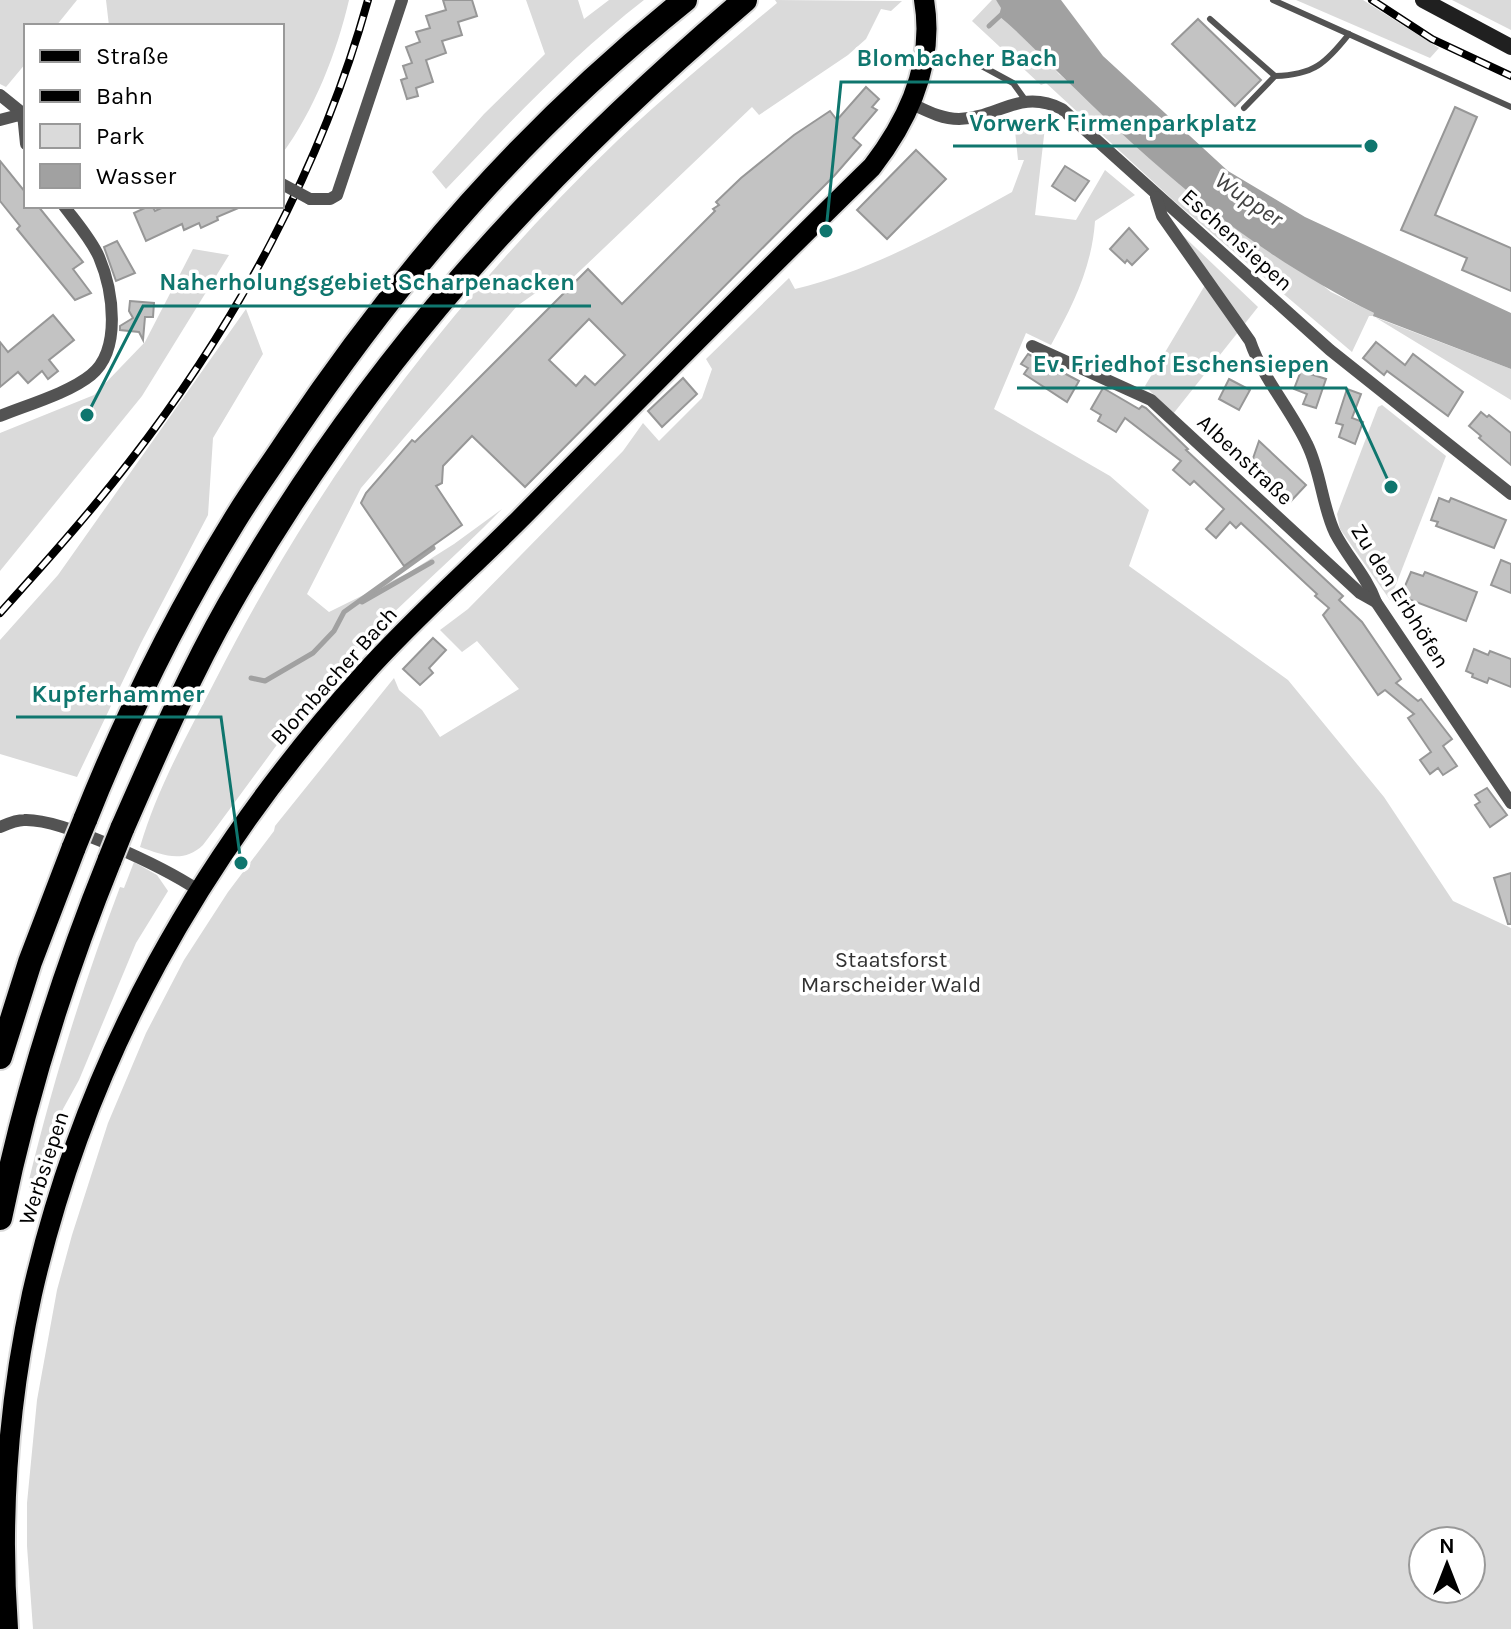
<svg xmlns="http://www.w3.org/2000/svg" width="1511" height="1629" font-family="Karla,sans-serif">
  <rect width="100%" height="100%" fill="#fff"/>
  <g fill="#dadada" fill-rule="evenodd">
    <path d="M 0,0 L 77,0 L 56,26 L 26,26 L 26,63 L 6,87 L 0,84 Z"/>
    <path d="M 106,0 L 349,0 C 337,52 314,111 282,154 L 282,26 L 109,26 Z"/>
    <path d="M 526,0 L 578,0 L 584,19 L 609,0 L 644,0 C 572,56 509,123 446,189 L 432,172 L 484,114 L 545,54 Z"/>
    <path d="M 775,0 L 902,1 L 891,11 L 881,9 L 866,39 L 848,55 L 759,115 L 752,107 L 562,288 L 554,280 L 517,306 L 361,488 L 307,594 L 329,612 L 408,573 L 454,544 L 502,509 C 454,558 401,603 353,653 C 297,712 252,781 203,845 C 183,864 163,855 140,847 C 157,788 189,732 217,677 C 318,478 456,295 617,141 C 668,93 723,48 777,3 Z"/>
    <path d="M 992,0 L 996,0 L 1059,74 L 1331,292 L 1374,313 L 1374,317 L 1511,369 L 1511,400 L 1373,316 L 1369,316 L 1352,352 L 1174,201 L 1046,83 L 1041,85 L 972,21 Z"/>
    <path d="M 1296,0 L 1363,0 L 1439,48 L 1430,58 Z"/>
    <path d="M 1452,0 L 1511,0 L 1511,30 Z"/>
    <path d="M 1021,118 L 1046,118 L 1035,215 L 1076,220 L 1105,170 L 1135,195 L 1095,221 C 1092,267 1073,305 1051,345 L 1026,333 L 994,409 L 1110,476 L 1149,510 L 1129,566 L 1288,680 L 1384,797 L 1453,901 L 1511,928 L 1511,1629 L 33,1629 L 27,1546 L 27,1503 L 37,1400 L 57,1290 L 72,1235 L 108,1123 L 146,1033 L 184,960 L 228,892 L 274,831 L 275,826 L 394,678 L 399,690 L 422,710 L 440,737 L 519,689 L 477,641 L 462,652 L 440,630 L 468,609 L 623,451 L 643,423 L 659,441 L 702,398 L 712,369 L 706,359 L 789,278 L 795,289 C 874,270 941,231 1012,192 L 1024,160 L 1018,160 L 1014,121 ZM 1423,1541 L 1471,1541 L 1471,1589 L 1423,1589 Z"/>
    <path d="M 1175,228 L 1258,307 L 1173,414 L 1145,386 L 1211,275 Z"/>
    <path d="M 193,249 L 229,255 L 142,396 L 0,571 L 0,433 L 94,395 L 145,342 Z"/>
    <path d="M 246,309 L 263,354 L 213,438 L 208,515 L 141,643 L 77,777 L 0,754 L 0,640 L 58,575 Z"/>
    <path d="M 1382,405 L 1446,456 L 1390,600 L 1340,529 L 1337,514 L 1378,407 Z"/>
    <path d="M 134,862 L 157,875 L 168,891 L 136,943 L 79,1080 L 63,1109 L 35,1198 L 28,1184 C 53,1081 83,985 120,887 L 124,888 Z"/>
  </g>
  <path fill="#a1a1a1" d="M 996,0 L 1061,0 L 1103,56 L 1228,171 L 1305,217 L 1511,313 L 1511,369 L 1373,316 L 1374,313 C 1305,279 1238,234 1179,184 C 1138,150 1100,113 1062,76 C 1041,56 1022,35 999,16 L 1001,8 Z"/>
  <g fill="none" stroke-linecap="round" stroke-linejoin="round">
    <g stroke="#a1a1a1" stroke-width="5">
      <path d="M 989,26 L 1003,13"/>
      <path d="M 362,602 L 432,562"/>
      <path d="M 251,678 L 265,681 L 313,653 L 334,631 L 344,612 L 433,548"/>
    </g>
  </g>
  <g fill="#c3c3c3" stroke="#979797" stroke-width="2" fill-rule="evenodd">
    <path d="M 443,0 L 472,0 L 477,16 L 458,22 L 462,35 L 442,41 L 446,53 L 426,60 L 433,82 L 416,88 L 418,96 L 407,99 L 401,80 L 407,78 L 403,66 L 412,63 L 406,47 L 420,42 L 416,32 L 430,28 L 426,16 L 446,10 Z"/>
    <path d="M 1198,19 L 1261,80 L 1235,106 L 1172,44 Z"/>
    <path d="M 866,87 L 879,99 L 872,107 L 877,110 L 853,138 L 861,145 L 834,176 L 525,487 L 472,436 L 443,466 L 442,483 L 436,486 L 462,525 L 404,566 L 361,503 L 366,493 L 412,440 L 415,442 L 588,269 L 622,304 L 715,211 L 713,209 L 719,205 L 716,202 L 741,178 L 794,135 L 830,111 L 837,120 ZM 589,319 L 625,355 L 595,385 L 585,376 L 576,386 L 549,360 Z"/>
    <path d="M 1455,107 L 1477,117 L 1435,215 L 1511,248 L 1511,291 L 1462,270 L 1467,258 L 1401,230 Z"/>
    <path d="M 916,150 L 946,179 L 887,239 L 857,210 Z"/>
    <path d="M 0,161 L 26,193 L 26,206 L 38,206 L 83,262 L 73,269 L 91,293 L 75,300 L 17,229 L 20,226 L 0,201 Z"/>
    <path d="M 1065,166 L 1089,181 L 1075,201 L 1052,186 Z"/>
    <path d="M 149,206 L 152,206 L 155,211 L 166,206 L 243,206 L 217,217 L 218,220 L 201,228 L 199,223 L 184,230 L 182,224 L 146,241 L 134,213 Z"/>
    <path d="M 1129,228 L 1148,249 L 1132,265 L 1127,260 L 1125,263 L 1110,249 Z"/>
    <path d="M 117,241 L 135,273 L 116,281 L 104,247 Z"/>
    <path d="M 130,301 L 154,303 L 153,317 L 145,317 L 143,340 L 139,332 L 120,330 L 120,326 L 133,318 L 129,311 Z"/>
    <path d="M 53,315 L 74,340 L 49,360 L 58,371 L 48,379 L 42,371 L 28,383 L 18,372 L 0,387 L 0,342 L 8,352 Z"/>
    <path d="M 1376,342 L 1405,365 L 1413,354 L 1463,392 L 1448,416 L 1387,371 L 1384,375 L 1363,358 Z"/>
    <path d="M 1028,354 L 1079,381 L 1067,402 L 1024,374 L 1028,368 L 1021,364 Z"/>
    <path d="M 1301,371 L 1326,379 L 1316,408 L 1303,404 L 1307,394 L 1294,389 Z"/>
    <path d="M 683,378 L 697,394 L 662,427 L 648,411 Z"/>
    <path d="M 1229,379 L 1250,390 L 1239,410 L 1219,399 Z"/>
    <path d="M 1103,388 L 1139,409 L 1142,406 L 1146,408 L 1188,449 L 1186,450 L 1343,596 L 1339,600 L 1362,622 L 1401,679 L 1396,683 L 1418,701 L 1421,699 L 1452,739 L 1443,746 L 1457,766 L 1443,775 L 1438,768 L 1430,774 L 1420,760 L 1431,752 L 1408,718 L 1414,714 L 1385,690 L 1378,695 L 1323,615 L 1329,608 L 1315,596 L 1317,594 L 1241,523 L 1236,528 L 1230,522 L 1216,538 L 1206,529 L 1224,509 L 1194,481 L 1190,485 L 1173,470 L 1181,461 L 1125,418 L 1116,432 L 1098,421 L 1101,415 L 1091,409 Z"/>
    <path d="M 1347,389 L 1361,394 L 1352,418 L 1363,422 L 1355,444 L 1339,437 L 1343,425 L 1336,423 Z"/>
    <path d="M 1481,412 L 1487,417 L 1489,415 L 1511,433 L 1511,465 L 1479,438 L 1481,436 L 1469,426 Z"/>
    <path d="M 1259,441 L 1306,485 L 1291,501 L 1272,482 L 1250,467 Z"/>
    <path d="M 1439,498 L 1449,502 L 1451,498 L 1506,520 L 1494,548 L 1436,526 L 1438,522 L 1431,520 Z"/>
    <path d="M 1501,560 L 1511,564 L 1511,593 L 1491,585 Z"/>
    <path d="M 1411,572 L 1423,576 L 1425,572 L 1477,592 L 1466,621 L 1408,599 L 1409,596 L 1402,593 Z"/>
    <path d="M 433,638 L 446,650 L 429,668 L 433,673 L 420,685 L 403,669 Z"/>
    <path d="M 1474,649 L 1488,655 L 1490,651 L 1511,659 L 1511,687 L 1489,678 L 1487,683 L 1472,677 L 1473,674 L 1466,671 Z"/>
    <path d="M 1487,788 L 1507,815 L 1490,827 L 1475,805 L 1480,802 L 1475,795 Z"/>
    <path d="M 1511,873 L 1511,924 L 1508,924 L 1494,878 Z"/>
  </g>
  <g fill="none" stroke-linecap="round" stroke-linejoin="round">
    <g stroke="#dbdbdb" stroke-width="24">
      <path id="primary" d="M 8,1629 C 0,1517 8,1404 32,1294 C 86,1057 201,855 363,675 C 412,620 468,571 520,519 C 637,401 753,283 872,167 C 909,119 935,63 924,0"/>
    </g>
    <g stroke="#dbdbdb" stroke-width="28">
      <g id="motorway">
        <path d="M 85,820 C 126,717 175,617 233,523 C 251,493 271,466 290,437 C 404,268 526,128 685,0"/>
        <path d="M 122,829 C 155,754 188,677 229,605 C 366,366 536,178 745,0"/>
        <path d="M 0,1057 L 30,962 L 74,847"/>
        <path d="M 0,1218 C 25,1095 63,975 110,859"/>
      </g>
    </g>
    <g stroke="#535353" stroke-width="6">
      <path d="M 1273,0 L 1511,107"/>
      <path d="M 1210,19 L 1275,76 L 1244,108"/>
      <path d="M 978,64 L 1013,83 L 1026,101"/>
      <path d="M 1275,76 C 1314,75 1326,63 1349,34"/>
    </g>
    <g stroke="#535353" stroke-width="12">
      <path d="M 0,95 L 26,116"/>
      <path d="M 912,104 C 927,111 942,119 959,119 C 998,118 1020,88 1062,109 L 1330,350 L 1511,494"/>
      <path d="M 0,120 L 23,114 L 26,144"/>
      <path d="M 1156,197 L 1162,216 L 1250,341 C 1263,379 1290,408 1307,444 C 1321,472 1322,506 1335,533 C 1348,558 1366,575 1376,602 L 1511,803"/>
      <path d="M 310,199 L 330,199 L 337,195 L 402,0"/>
      <path d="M 1032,346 L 1151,400 L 1360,593 L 1376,602"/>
      <path d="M 0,416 C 27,405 69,393 91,375 C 122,350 113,290 99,257 C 91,239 76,222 64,206"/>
      <path d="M 0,827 C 7,824 16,820 24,820 C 62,818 165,868 198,890"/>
    </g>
    <path stroke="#202020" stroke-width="16" d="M 1423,0 L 1511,47"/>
    <use href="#primary" stroke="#000" stroke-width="20"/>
    <use href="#motorway" stroke="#000" stroke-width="24"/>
    <g stroke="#000" stroke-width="8">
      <g id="rail">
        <path d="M 1372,0 L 1432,39 L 1511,76"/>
        <path d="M 0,613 C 45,563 89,514 130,461 C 236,325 322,166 368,0"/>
      </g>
    </g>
    <use href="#rail" stroke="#fff" stroke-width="5" stroke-dasharray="15" stroke-linecap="butt"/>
    <g stroke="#dbdbdb" stroke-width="28" stroke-linecap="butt">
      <g id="motorway-bridge">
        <path d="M 74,847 L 85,820"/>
        <path d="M 110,859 L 122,829"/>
      </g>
    </g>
    <path stroke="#535353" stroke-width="12" d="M 282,184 L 310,199"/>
    <use href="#motorway-bridge" stroke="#000" stroke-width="24"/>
  </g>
  <g text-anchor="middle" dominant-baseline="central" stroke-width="7" stroke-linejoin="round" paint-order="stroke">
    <g font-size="22" fill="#000" stroke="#fff">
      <text transform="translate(1237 240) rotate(42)">Eschensiepen</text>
      <text transform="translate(1245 460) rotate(43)">Albenstraße</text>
      <text transform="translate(1400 596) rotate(58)">Zu den Erbhöfen</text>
      <text transform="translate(334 676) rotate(-48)">Blombacher Bach</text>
      <text transform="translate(44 1168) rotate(-72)">Werbsiepen</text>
    </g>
    <g font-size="22" fill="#313131" stroke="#fff">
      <text x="891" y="960">Staatsforst<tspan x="891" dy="25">Marscheider Wald</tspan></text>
    </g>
    <g font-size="24" font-style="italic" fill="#424242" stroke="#fff">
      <text transform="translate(1249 199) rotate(35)">Wupper</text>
    </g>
  </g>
  <path fill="none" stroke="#0f766e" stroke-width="3" d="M826 231L841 82H1074M1371 146L1272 146H953M87 415L143 306H591M1391 487L1346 388H1017M241 863L221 717H16"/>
  <g fill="#0f766e" stroke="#fff" stroke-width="3">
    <circle cx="826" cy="231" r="8"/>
    <circle cx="1371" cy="146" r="8"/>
    <circle cx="87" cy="415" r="8"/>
    <circle cx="1391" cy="487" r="8"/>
    <circle cx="241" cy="863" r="8"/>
  </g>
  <g font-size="24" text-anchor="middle" font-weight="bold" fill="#0f766e" stroke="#fff" stroke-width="7" stroke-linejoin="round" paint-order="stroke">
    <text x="957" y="66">Blombacher Bach</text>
    <text x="1113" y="131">Vorwerk Firmenparkplatz</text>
    <text x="367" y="290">Naherholungsgebiet Scharpenacken</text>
    <text x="1181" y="372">Ev. Friedhof Eschensiepen</text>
    <text x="118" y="702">Kupferhammer</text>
  </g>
  <rect x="24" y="24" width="260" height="184" fill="#ffffff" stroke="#999999" stroke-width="2"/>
  <rect x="40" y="50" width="40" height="12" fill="#000000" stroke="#999999" stroke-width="2"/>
  <text x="96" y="64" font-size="24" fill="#000000">Straße</text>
  <rect x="40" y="90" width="40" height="12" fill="#000000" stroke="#999999" stroke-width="2"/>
  <text x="96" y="104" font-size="24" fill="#000000">Bahn</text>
  <rect x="40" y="124" width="40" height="24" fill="#dadada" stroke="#999999" stroke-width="2"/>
  <text x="96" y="144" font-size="24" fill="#000000">Park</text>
  <rect x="40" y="164" width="40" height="24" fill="#a1a1a1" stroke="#999999" stroke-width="2"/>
  <text x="96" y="184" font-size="24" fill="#000000">Wasser</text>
  <g transform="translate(1447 1565)"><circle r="38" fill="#ffffff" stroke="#999999" stroke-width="2"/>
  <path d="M0-6L14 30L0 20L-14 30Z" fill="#000000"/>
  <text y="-12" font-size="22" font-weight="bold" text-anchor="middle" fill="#000000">N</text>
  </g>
</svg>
